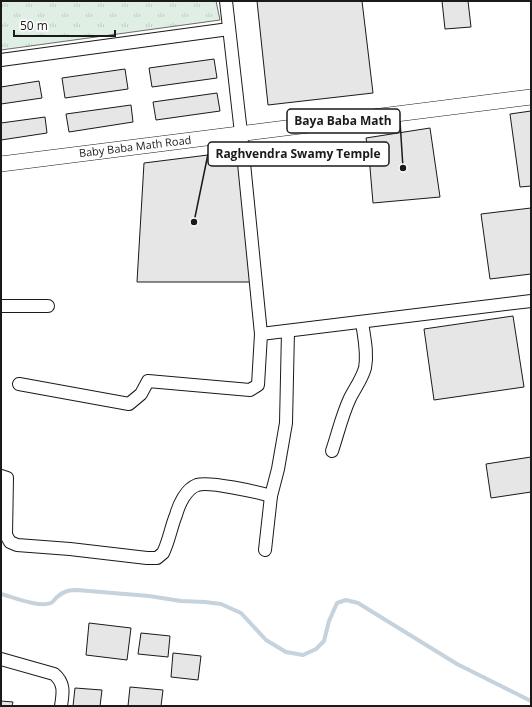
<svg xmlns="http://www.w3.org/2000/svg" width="532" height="707" font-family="'Open Sans',sans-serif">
  <defs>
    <pattern id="grass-tufts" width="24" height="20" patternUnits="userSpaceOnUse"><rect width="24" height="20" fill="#e0efe3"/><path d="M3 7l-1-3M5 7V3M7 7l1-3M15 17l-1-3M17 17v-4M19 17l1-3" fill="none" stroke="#c0ccc2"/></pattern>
  </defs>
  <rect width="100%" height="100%" fill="#fff"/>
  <path fill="url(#grass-tufts)" stroke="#6a6a6a" d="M 1,1 L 216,1 L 220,20 L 1,50 Z"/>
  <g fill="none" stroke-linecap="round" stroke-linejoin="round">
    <path stroke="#c6d2dc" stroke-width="4" d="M 1,594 C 13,597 39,608 51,603 C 53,602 55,599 57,597 C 64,591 69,590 77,590 L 149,596 L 181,601 L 205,602 L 221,604 L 241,613 L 266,640 L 286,652 L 303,655 L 316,649 L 324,641 L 329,621 L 337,603 L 346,600 L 358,603 L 457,664 L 531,701"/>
  </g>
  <g fill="#e6e6e6" stroke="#1a1a1a">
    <path d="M 257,1 L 362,1 L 373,93 L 268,105 Z"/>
    <path d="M 442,1 L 468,1 L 471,27 L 445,29 Z"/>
    <path d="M 214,59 L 217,78 L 152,87 L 149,68 Z"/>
    <path d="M 125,69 L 128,89 L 65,98 L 62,78 Z"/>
    <path d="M 39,81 L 42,98 L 1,104 L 1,87 Z"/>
    <path d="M 217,93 L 220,111 L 156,120 L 153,102 Z"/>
    <path d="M 131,105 L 133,122 L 69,132 L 66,114 Z"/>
    <path d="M 531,111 L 531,186 L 520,187 L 510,114 Z"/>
    <path d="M 45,117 L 47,133 L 1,140 L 1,123 Z"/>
    <path d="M 430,128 L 440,197 L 373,203 L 369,156 L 366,138 Z"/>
    <path d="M 240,151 L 253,282 L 137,282 L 144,163 Z"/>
    <path d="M 531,208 L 531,274 L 490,279 L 481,214 Z"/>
    <path d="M 513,316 L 524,387 L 434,400 L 424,329 Z"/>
    <path d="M 531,457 L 531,492 L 491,498 L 486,464 Z"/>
    <path d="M 89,623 L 131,628 L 127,660 L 86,655 Z"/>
    <path d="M 141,633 L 170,636 L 168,657 L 138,654 Z"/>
    <path d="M 173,653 L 201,656 L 198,680 L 171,677 Z"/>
    <path d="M 130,687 L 163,690 L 161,706 L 128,706 Z"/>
    <path d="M 75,688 L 102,690 L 100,706 L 73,706 Z"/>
    <path d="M 1,701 L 13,702 L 12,706 L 1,706 Z"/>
  </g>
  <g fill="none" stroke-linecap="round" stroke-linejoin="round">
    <g stroke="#1a1a1a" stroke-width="14">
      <g id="minor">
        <path d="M 226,1 L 241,133 L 261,334 L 531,301"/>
        <path d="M 1,60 L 229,29"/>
        <path d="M 1,306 L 48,306"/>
        <path d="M 19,384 L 129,404 L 141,394 L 148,381 L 250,390 L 258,385 L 261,334"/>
        <path d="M 332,451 C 338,433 342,415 350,398 C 355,388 362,379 365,368 C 368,353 364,337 362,322"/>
        <path d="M 1,476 L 7,478 L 6,535 L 10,542 L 17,545 L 70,549 L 147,558 L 157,558 L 163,553 C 169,541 171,527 176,515 C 179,504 186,489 197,485 C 209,481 257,492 271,496"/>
        <path d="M 265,550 L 271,496 L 278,469 L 286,423 L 288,331"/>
        <path d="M 1,659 L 54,674 C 65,683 63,693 61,706"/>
      </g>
    </g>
    <g stroke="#1a1a1a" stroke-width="16">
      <path id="tertiary" d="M 1,164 L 531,97"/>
    </g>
    <use href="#minor" stroke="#fff" stroke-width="12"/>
    <use href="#tertiary" stroke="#fff" stroke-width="15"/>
  </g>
  <g text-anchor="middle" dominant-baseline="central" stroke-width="3" stroke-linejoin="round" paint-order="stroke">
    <g font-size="11" fill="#1a1a1a" stroke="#fff">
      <text transform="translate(135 146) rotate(-7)">Baby Baba Math Road</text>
    </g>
  </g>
  <path fill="none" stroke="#1a1a1a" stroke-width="1.5" d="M403 168L400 121M194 222L208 154"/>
  <g fill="#1a1a1a" stroke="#fff" stroke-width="1.5">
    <circle cx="403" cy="168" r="4"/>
    <circle cx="194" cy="222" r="4"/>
  </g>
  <g fill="#fff" stroke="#1a1a1a" stroke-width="1.5">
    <rect x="287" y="109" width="113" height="24" rx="4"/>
    <rect x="208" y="142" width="181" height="24" rx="4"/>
  </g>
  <g font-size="12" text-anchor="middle" font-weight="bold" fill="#1a1a1a">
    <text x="343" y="125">Baya Baba Math</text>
    <text x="298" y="158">Raghvendra Swamy Temple</text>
  </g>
  <rect width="532" height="707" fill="none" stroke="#1a1a1a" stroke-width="4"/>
  <path d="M14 30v6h101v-6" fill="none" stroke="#1a1a1a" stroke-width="2"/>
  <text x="20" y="30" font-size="12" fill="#1a1a1a" stroke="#ffffff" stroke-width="3" paint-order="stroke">50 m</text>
</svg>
